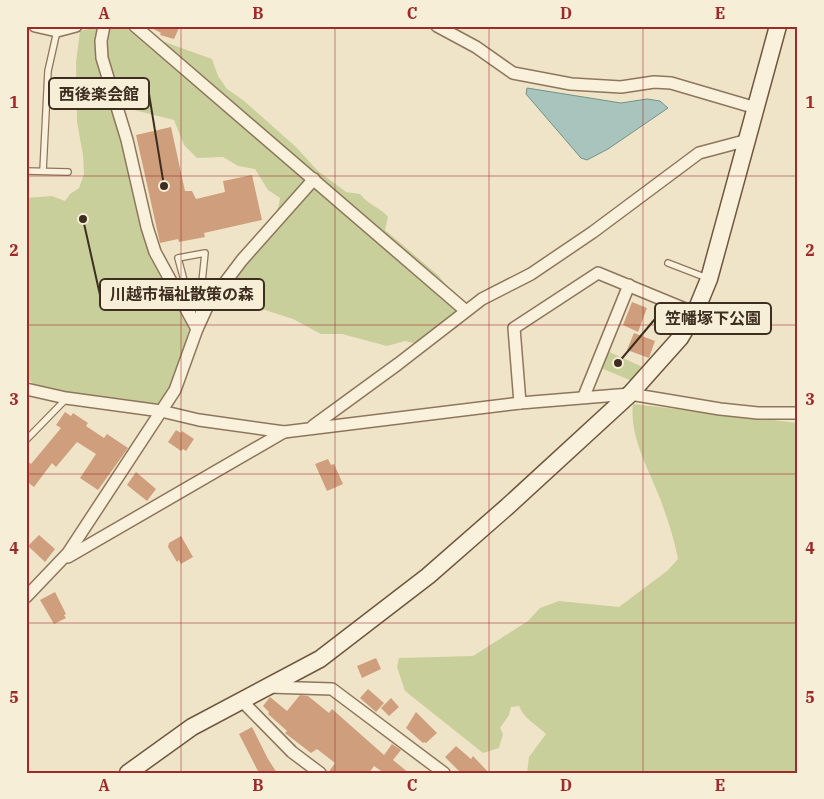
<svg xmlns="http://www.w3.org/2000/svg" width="824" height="799" font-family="'IBM Plex Serif','Noto Sans JP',serif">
  <rect width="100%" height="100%" fill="#f0e4c8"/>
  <g fill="#c9cf9b">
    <path d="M 101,26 L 123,26 L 148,41 L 162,41 L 212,59 L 218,76 L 227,89 L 243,100 L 296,147 L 318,171 L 346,192 L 360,194 C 368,205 380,207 388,217 L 385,230 L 439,276 L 456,299 L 458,327 L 441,338 L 417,344 L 405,341 L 387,346 L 342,334 L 321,334 L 293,319 L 262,309 L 246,295 L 230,289 L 224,277 C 248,254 276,232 280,198 L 268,190 L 255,169 L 238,166 L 223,157 L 197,158 L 184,145 L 174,120 L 122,107 L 118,129 L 189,329 L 177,372 L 164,399 L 151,408 L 95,399 L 35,386 L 26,376 L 26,198 L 52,196 L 65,201 L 70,194 L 79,188 L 84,174 L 83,155 L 77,122 L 76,62 L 80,31 Z"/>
    <path d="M 607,351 L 645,368 L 632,381 L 601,368 Z"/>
    <path d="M 633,404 L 798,423 L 798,773 L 527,773 L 529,757 L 546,734 C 536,724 524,719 519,706 L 511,707 L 509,715 L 500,728 L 503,734 L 499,748 L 483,753 L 405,691 L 397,667 L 399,658 L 473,656 L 528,621 L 540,608 L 559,601 L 619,607 L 667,571 L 678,559 C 674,538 667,517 659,496 C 648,468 629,435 633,404 Z"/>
  </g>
  <path fill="#a9c4bc" stroke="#6f938a" d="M 527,88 L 621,103 L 647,99 L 660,101 L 668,108 L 608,149 L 587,160 L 581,158 L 526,94 Z"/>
  <g fill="#cf9f7d">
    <path d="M 148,26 L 180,26 L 174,39 L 160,35 L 161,33 Z"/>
    <path d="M 171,127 L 185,191 L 192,191 L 196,199 L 225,192 L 223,181 L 252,175 L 262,220 L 204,233 L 205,237 L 179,242 L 178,239 L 160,243 L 136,135 Z"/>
    <path d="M 632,302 L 647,308 L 638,332 L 623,325 Z"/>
    <path d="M 634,333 L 655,341 L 649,358 L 627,350 Z"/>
    <path d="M 65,412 L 71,416 L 73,413 L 88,423 L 86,426 L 104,438 L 107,434 L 128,448 L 98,490 L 80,478 L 96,454 L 77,442 L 56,467 L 52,463 L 34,487 L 26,481 L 26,460 L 31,464 L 61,428 L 56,425 Z"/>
    <path d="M 176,430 L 181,433 L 182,431 L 194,439 L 186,451 L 183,449 L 181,451 L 168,442 Z"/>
    <path d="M 328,459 L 331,465 L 334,464 L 343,484 L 327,491 L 315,464 Z"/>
    <path d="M 136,472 L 156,489 L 147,501 L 127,485 Z"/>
    <path d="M 39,535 L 55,549 L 45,562 L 28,546 Z"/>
    <path d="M 181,536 L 193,557 L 181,564 L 179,560 L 177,562 L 168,547 L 169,543 Z"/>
    <path d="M 55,592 L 66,614 L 64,615 L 66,618 L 54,624 L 40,600 Z"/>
    <path d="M 376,658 L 381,669 L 362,678 L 357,666 Z"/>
    <path d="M 368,689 L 384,703 L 376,712 L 360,698 Z"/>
    <path d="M 300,695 L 308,696 L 329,713 L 332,709 L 384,755 L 392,744 L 401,750 L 393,760 L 409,773 L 384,773 L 374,766 L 369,773 L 328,773 L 335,763 L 317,749 L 311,753 L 285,733 L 287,731 L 268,714 L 269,712 L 263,706 L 270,697 L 287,711 Z"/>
    <path d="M 391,698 L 399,707 L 389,716 L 381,708 Z"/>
    <path d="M 416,712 L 437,733 L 426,743 L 424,742 L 423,743 L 406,728 Z"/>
    <path d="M 252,727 L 268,759 L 277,773 L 259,773 L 239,734 Z"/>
    <path d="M 456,746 L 471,759 L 473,756 L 489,773 L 461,773 L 445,757 Z"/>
  </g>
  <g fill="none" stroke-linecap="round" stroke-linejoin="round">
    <g stroke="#8d765c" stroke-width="8">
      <g id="lane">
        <path d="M 26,171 L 68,172"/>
        <path d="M 43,171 L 48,71 L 57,31"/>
        <path d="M 205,253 L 197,329 L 178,258 Z"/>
        <path d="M 668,263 L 707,278"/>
        <path d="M 27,439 L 66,399"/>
      </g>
    </g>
    <g stroke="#8d765c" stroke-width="14">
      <g id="street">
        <path d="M 35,26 L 57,31 L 76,26"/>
        <path d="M 104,26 L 101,41 L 102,58 L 127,140 L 147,227 L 155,252 L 197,329"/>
        <path d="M 135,26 L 466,311"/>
        <path d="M 437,26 L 476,47 L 513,73 L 571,84 L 621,87 L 654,82 L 671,83 L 756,108"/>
        <path d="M 26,389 L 66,398 L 161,411 L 199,420 L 284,432 L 520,403 L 630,394 L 720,409 L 758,413 L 798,413"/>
        <path d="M 584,396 L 629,285"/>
        <path d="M 520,403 L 514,328 L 598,273 L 695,313"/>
        <path d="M 313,426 L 398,364 L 482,299 L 531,274 L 593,232 L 699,153 L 748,140"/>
        <path d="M 68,557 L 284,432"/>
        <path d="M 26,597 L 68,553 L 175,390 L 197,329 L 208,305 L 242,260 L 314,179"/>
        <path d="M 269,687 L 332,689 L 444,773"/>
        <path d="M 242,701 L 292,752 L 320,773"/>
      </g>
    </g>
    <g stroke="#6f573f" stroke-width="19">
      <path id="secondary" d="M 128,773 L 192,727 L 320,659 L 428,576 L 508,506 L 630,394 L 680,338 L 695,313 L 709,279 L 778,26"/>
    </g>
    <use href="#lane" stroke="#faf1dc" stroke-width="5.5"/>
    <use href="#street" stroke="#faf1dc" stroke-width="11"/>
    <use href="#secondary" stroke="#faf1dc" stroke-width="16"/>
  </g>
  <path fill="none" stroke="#9e2a2b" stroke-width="1" stroke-opacity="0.55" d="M 181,26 L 181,773M 335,26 L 335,773M 489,26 L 489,773M 643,26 L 643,773M 26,176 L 798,176M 26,325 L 798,325M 26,474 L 798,474M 26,623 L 798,623"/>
  <path fill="none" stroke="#3d2e20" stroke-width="2" d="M164 186L149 94M83 219L100 295M618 363L655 319"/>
  <g fill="#3d2e20" stroke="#f7eed8" stroke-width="2">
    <circle cx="164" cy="186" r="5"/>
    <circle cx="83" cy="219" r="5"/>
    <circle cx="618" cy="363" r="5"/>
  </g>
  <g fill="#f7eed8" stroke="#3d2e20" stroke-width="2">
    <rect x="49" y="78" width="100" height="31" rx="5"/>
    <rect x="100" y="279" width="164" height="31" rx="5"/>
    <rect x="655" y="303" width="116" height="31" rx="5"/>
  </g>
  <g font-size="16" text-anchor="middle" font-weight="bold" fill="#3d2e20">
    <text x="99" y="100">西後楽会館</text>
    <text x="182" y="300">川越市福祉散策の森</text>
    <text x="713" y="324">笠幡塚下公園</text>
  </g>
  <rect width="824" height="799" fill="none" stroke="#f7eed8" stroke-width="55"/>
  <rect x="28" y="28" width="768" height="744" fill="none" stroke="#9e2a2b" stroke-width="2"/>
  <g font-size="16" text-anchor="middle" font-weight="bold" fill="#9e2a2b">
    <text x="104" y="19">A</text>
    <text x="258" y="19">B</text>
    <text x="412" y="19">C</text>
    <text x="566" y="19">D</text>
    <text x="720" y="19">E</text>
    <text x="14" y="108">1</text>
    <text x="810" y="108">1</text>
    <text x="14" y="256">2</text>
    <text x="810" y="256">2</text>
    <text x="14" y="405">3</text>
    <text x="810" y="405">3</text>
    <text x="14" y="554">4</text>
    <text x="810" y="554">4</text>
    <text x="14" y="703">5</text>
    <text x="810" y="703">5</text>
    <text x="104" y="791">A</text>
    <text x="258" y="791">B</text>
    <text x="412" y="791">C</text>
    <text x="566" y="791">D</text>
    <text x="720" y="791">E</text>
  </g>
</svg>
